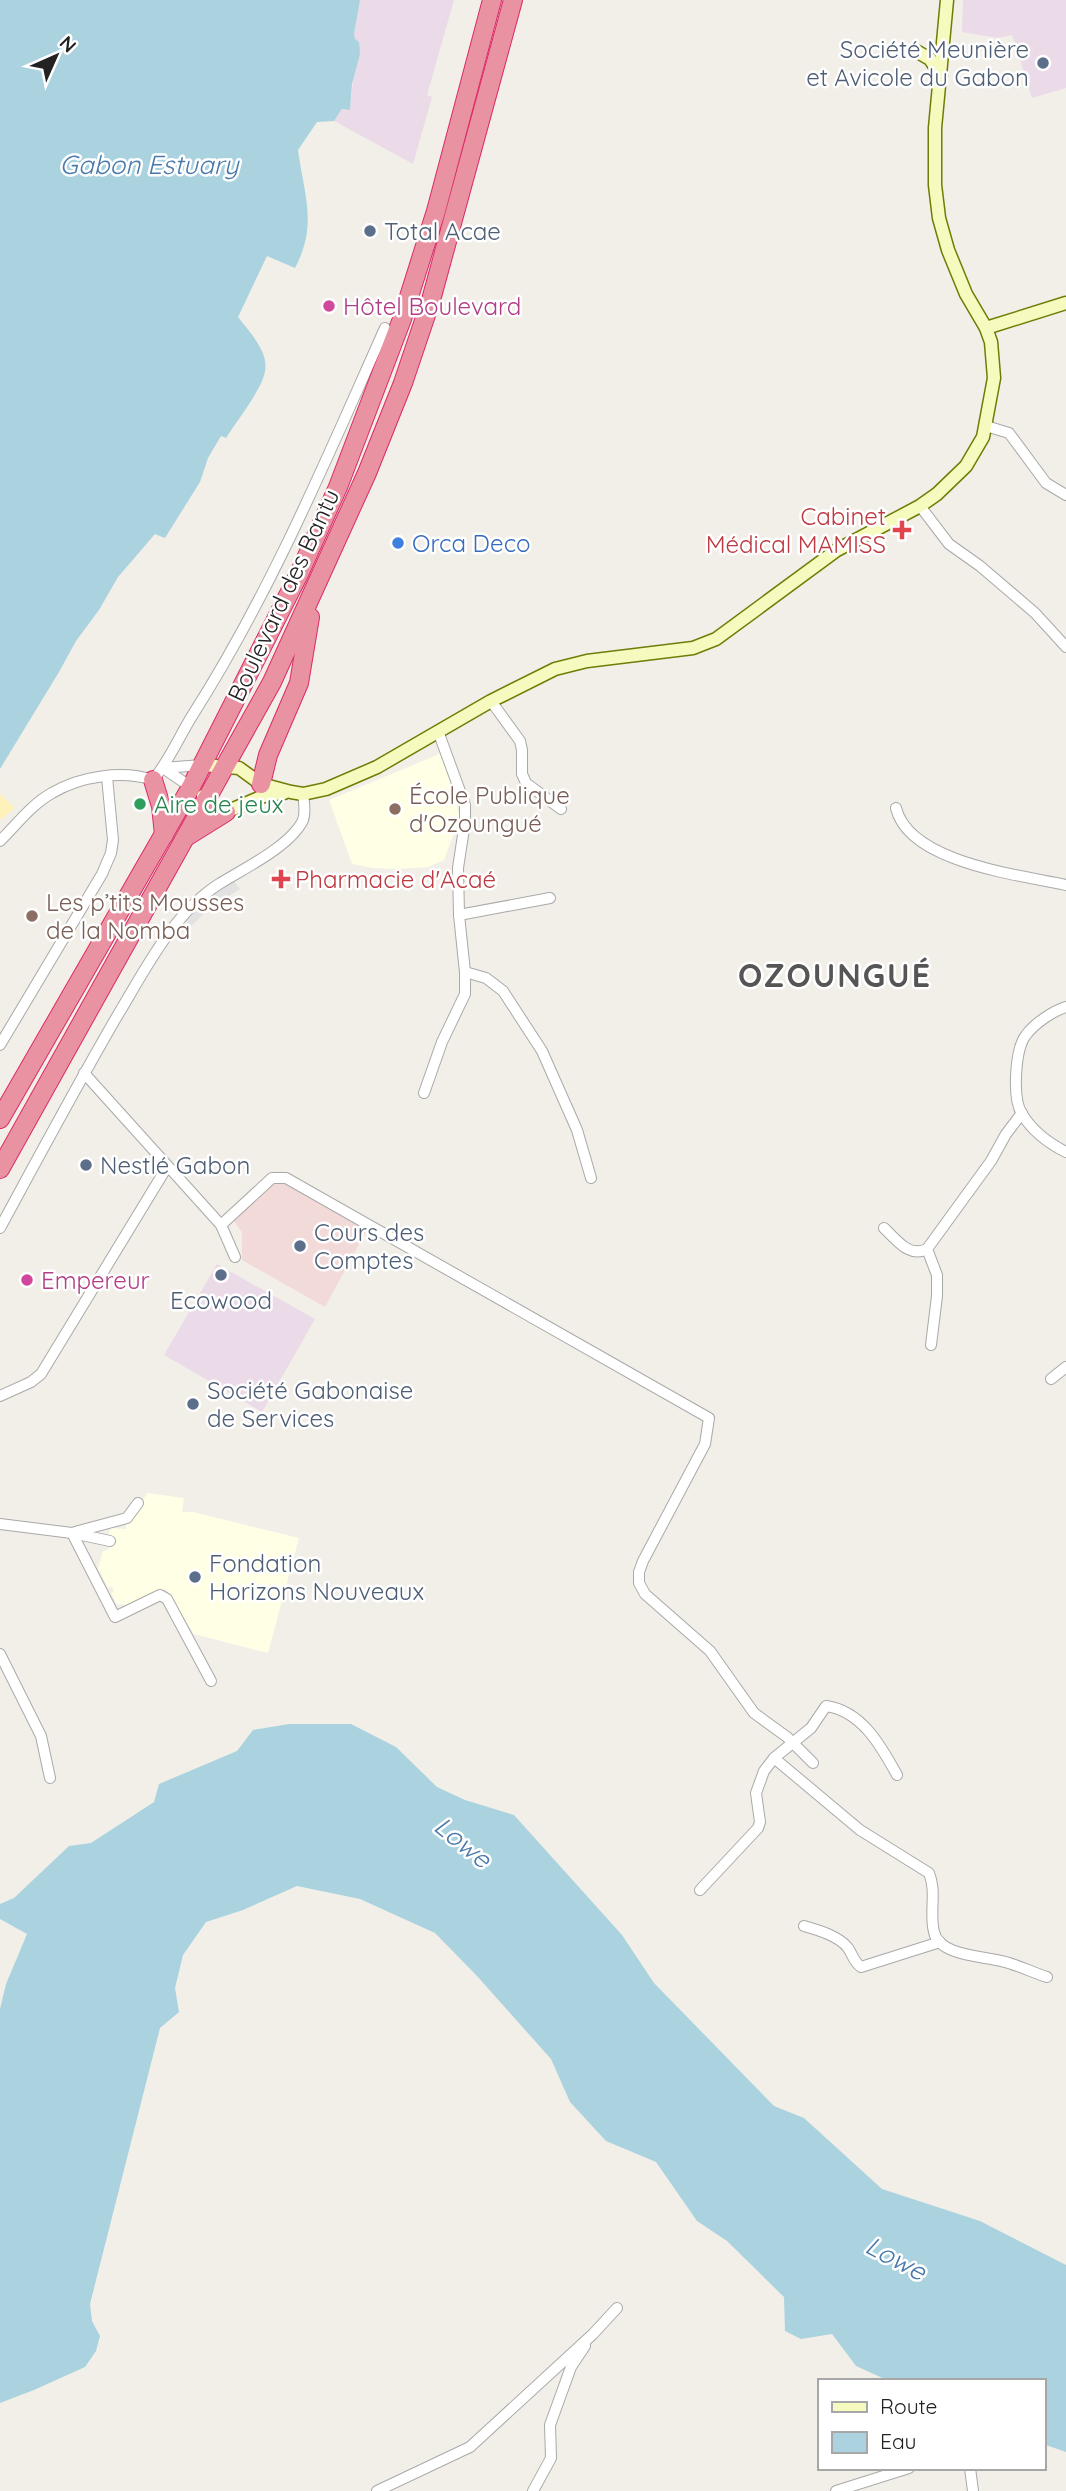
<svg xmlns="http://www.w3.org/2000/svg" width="1066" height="2491" font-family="Quicksand,sans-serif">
  <rect width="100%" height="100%" fill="#f2efe9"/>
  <path fill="#f2dad9" d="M 276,1178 L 368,1228 L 325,1307 L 242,1260 L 242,1232 L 233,1220 Z"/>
  <g fill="#ebdbe8">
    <path d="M 360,0 L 454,0 L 427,95 L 432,97 L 413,164 L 334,121 L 342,109 L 350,110 L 354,70 L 354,34 Z"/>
    <path d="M 963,0 L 1066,0 L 1066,88 L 1032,98 L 1012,35 L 997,38 L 962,32 Z"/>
    <path d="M 217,1264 L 315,1319 L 262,1412 L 164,1355 Z"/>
  </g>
  <g fill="#ffffe5">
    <path d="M 442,753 L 460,817 L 444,860 L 428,867 L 398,869 L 373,868 L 352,864 L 329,800 Z"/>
    <path d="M 147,1493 L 184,1498 L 182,1512 L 193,1512 L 299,1538 L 268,1653 L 194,1634 L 166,1589 L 152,1592 L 127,1605 L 117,1604 L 111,1593 L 114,1591 L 111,1586 L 108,1588 L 98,1568 L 103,1551 L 109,1549 L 112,1537 L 108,1536 L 111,1528 L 126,1529 L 126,1524 L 134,1518 Z"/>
  </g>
  <path fill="#fff1ba" d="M 0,794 L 15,808 L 0,820 Z"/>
  <path fill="#e2e2e2" d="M 234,881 L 240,889 L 211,907 L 191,926 L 185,920 L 205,900 Z"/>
  <g fill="#aad3df">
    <path d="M 0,0 L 360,0 L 354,34 L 355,39 L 359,42 L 360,54 L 352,84 L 350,110 L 342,109 L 334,121 L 317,122 L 298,150 C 304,195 318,224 295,268 L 267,256 L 238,317 C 249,331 269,352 265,371 C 263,388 236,422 226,438 L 221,436 L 208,458 L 200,482 L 165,538 L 155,534 L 118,577 L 99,610 L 76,641 L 59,672 L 0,769 Z"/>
    <path d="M 289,1724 L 351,1724 L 396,1747 L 437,1787 L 465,1800 L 514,1815 L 622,1935 L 654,1983 L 774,2106 L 804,2118 L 882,2189 L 980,2221 L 1066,2265 L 1066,2452 L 1043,2444 L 1043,2381 L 889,2381 L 856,2366 L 832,2334 L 801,2339 L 785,2331 L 784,2297 L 727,2241 L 697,2221 L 656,2162 L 606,2141 L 570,2102 L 551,2059 L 477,1976 L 435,1933 L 360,1899 L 297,1886 L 243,1910 L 206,1922 L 183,1955 L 175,1988 L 179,2012 L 160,2028 L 90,2304 L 92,2321 L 100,2336 L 96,2351 L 85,2367 L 34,2390 L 0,2403 L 0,2009 L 6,1984 L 27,1934 L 0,1919 L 0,1904 L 14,1898 L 69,1846 L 91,1843 L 154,1802 L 159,1784 L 237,1751 L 253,1730 Z"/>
  </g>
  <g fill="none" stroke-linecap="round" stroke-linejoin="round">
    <g stroke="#a9a9a9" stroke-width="12">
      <g id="street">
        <path d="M 986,426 L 1009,433 L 1046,483 L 1066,495"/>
        <path d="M 920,506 L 949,544 L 980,566 L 1035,613 L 1066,647"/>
        <path d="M 491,701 L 520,741 L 522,750 L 522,774 L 526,783 L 561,809"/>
        <path d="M 163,768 L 202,765"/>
        <path d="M 163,768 L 191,787"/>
        <path d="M 896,808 C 909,863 1021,875 1066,885"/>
        <path d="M 0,841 C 16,825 32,804 52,793 C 81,776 122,770 153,780 C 169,761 179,737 192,716 C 270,594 326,460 385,328"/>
        <path d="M 459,915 L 550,898"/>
        <path d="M 465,972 L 486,978 L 503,991 L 542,1051 L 577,1130 L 591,1178"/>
        <path d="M 1066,1007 C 1053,1011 1035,1023 1026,1035 C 1015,1049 1012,1098 1022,1114 C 1033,1132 1048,1143 1066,1152"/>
        <path d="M 0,1045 L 102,874 L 111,853 L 113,840 L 107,777"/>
        <path d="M 84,1073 L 221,1225 L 235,1257"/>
        <path d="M 424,1093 L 442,1042 L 465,994 L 465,972 L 459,915 L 458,868 L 465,822 L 465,805 L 438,731"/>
        <path d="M 221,1225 L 272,1178 L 286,1178 L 709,1418 L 705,1444 L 643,1561 L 639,1572 L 639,1583 L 645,1594 L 710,1651 L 754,1713 L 787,1737 L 813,1763"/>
        <path d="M 0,1228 C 38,1158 76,1087 116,1018 C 144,972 172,914 219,884 C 243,869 291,846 303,820 C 306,812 304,802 303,794"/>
        <path d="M 884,1228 C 897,1240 909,1258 927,1249 L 991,1161 L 1006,1134 L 1022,1113"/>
        <path d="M 927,1249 L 937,1275 L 937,1296 L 931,1345"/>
        <path d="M 1051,1379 L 1066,1367"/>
        <path d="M 0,1396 L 31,1382 L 41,1374 L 167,1167"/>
        <path d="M 0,1524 L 72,1533 L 110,1541"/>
        <path d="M 75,1532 L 127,1518 L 138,1503"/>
        <path d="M 72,1533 L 115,1617 L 160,1595 L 167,1599 L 211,1681"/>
        <path d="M 0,1654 L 41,1736 L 50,1778"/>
        <path d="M 774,1758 L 860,1830 L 929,1873 C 937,1892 929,1913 934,1932 C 939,1956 983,1956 1001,1961 C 1016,1964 1031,1972 1047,1977"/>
        <path d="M 700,1890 L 758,1828 L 760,1822 L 756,1793 L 764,1771 L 774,1758 L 811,1728 L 826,1706 C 862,1711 881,1746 897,1775"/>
        <path d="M 804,1926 C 818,1930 839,1936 848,1948 C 853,1955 853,1961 861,1967 L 940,1942"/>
        <path d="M 970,2468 L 973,2491"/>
        <path d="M 377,2491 L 470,2447 L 593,2334 L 617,2308"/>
        <path d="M 533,2491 L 551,2458 L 550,2425 L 571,2367 L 585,2346"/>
        <path d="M 836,2491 L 909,2468"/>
      </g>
    </g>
    <g stroke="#707d05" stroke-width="15">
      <g id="secondary">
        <path d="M 916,51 L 930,59 L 941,76"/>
        <path d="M 986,328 L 1066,303"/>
        <path d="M 202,765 L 239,768 L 261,784 L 291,792 L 303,794 L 326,789 L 377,767 L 491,701 L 555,669 L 587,661 L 693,648 L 716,639 L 837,550 L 920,506 L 937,494 L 966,466 L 983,437 L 994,378 L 991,342 L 986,328 L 966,294 L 948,250 L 939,218 L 935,185 L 935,128 L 947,0"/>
        <path d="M 203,796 L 217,809 L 226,812 L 266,795 L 284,793"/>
      </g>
    </g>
    <g stroke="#dc2a67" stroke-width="20">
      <g id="highway">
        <path d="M 153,780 L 161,806 L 164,835"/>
        <path d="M 261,784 L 268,755 L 299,683 L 310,617"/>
        <path d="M 189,835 L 226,812"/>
        <path d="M 0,1119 L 191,787 L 299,574 L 338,487 L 402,319 L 436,211 L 492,0"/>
        <path d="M 0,1169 L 272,682 L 367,473 L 403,383 L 431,300 L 513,0"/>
      </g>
    </g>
    <use href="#street" stroke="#fff" stroke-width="10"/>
    <use href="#secondary" stroke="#f7fabf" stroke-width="12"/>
    <use href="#highway" stroke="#e892a2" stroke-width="18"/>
  </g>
  <g fill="#5c6f8a" stroke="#fff" stroke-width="2.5">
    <circle cx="1043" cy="63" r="7"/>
    <circle cx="370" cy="231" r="7"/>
    <circle cx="86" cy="1165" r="7"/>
    <circle cx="300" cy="1246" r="7"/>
    <circle cx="221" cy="1275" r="7"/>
    <circle cx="193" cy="1404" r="7"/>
    <circle cx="195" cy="1577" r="7"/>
  </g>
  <g fill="#d1479c" stroke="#fff" stroke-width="2.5">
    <circle cx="329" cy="306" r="7"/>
    <circle cx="27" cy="1280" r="7"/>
  </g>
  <g fill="#e0444e" stroke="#fff" stroke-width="2.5">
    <path d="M898.5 519.5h7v7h7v7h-7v7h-7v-7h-7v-7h7z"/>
    <path d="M277.5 868.5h7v7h7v7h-7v7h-7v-7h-7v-7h7z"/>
  </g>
  <circle fill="#3f7fe0" stroke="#fff" stroke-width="2.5" cx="398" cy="543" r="7"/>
  <circle fill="#2e9e5b" stroke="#fff" stroke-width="2.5" cx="140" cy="804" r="7"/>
  <g fill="#8d6e63" stroke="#fff" stroke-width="2.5">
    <circle cx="395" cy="809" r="7"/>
    <circle cx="32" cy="916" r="7"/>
  </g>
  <g text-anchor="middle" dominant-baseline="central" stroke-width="5" stroke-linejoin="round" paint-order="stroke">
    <g font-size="24" fill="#4e5e75" stroke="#fff" text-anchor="start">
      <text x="1029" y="49" text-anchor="end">Société Meunière<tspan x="1029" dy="28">et Avicole du Gabon</tspan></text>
      <text x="384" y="231">Total Acae</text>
      <text x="100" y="1165">Nestlé Gabon</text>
      <text x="314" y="1232">Cours des<tspan x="314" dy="28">Comptes</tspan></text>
      <text x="221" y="1300" text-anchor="middle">Ecowood</text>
      <text x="207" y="1390">Société Gabonaise<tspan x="207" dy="28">de Services</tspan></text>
      <text x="209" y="1563">Fondation<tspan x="209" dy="28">Horizons Nouveaux</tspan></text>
    </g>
    <g font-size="24" fill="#b23c85" stroke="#fff" text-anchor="start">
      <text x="343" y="306">Hôtel Boulevard</text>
      <text x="41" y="1280">Empereur</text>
    </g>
    <g font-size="24" fill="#be3a42" stroke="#fff" text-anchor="end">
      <text x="886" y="516">Cabinet<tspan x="886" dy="28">Médical MAMISS</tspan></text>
      <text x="295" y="879" text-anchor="start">Pharmacie d'Acaé</text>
    </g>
    <g font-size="24" fill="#366cbe" stroke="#fff" text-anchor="start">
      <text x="412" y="543">Orca Deco</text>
    </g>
    <g font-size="24" fill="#222" stroke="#fff">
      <text transform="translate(283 595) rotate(-65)">Boulevard des Bantu</text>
    </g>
    <g font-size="24" fill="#785e54" stroke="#fff" text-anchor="start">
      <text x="409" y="795">École Publique<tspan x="409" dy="28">d'Ozoungué</tspan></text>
      <text x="46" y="902">Les p’tits Mousses<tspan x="46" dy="28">de la Nomba</tspan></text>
    </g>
    <g font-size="24" fill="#27864d" stroke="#fff" text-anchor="start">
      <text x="154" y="804">Aire de jeux</text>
    </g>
    <g font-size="26" font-style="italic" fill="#4a7aab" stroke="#fff">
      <text x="149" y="164">Gabon Estuary</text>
      <text transform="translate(463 1842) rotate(39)">Lowe</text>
      <text transform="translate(896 2258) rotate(28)">Lowe</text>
    </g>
    <g font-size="32" font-weight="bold" letter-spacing="2" fill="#555" stroke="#fff">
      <text x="835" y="975">OZOUNGUÉ</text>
    </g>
  </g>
  <rect x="818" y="2379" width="228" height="91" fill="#ffffff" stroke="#a7a7a7" stroke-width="2"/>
  <rect x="832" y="2402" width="35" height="10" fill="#f7fabf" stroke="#a7a7a7" stroke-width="2"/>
  <text x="880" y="2414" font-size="21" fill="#222222">Route</text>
  <rect x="832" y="2432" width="35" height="21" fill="#aad3df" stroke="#a7a7a7" stroke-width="2"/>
  <text x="880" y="2449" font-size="21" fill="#222222">Eau</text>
  <g transform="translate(56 56) rotate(45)" stroke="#ffffff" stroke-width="5" paint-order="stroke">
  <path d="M0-5L12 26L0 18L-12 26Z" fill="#222222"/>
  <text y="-10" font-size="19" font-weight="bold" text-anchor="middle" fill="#222222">N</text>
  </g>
</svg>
